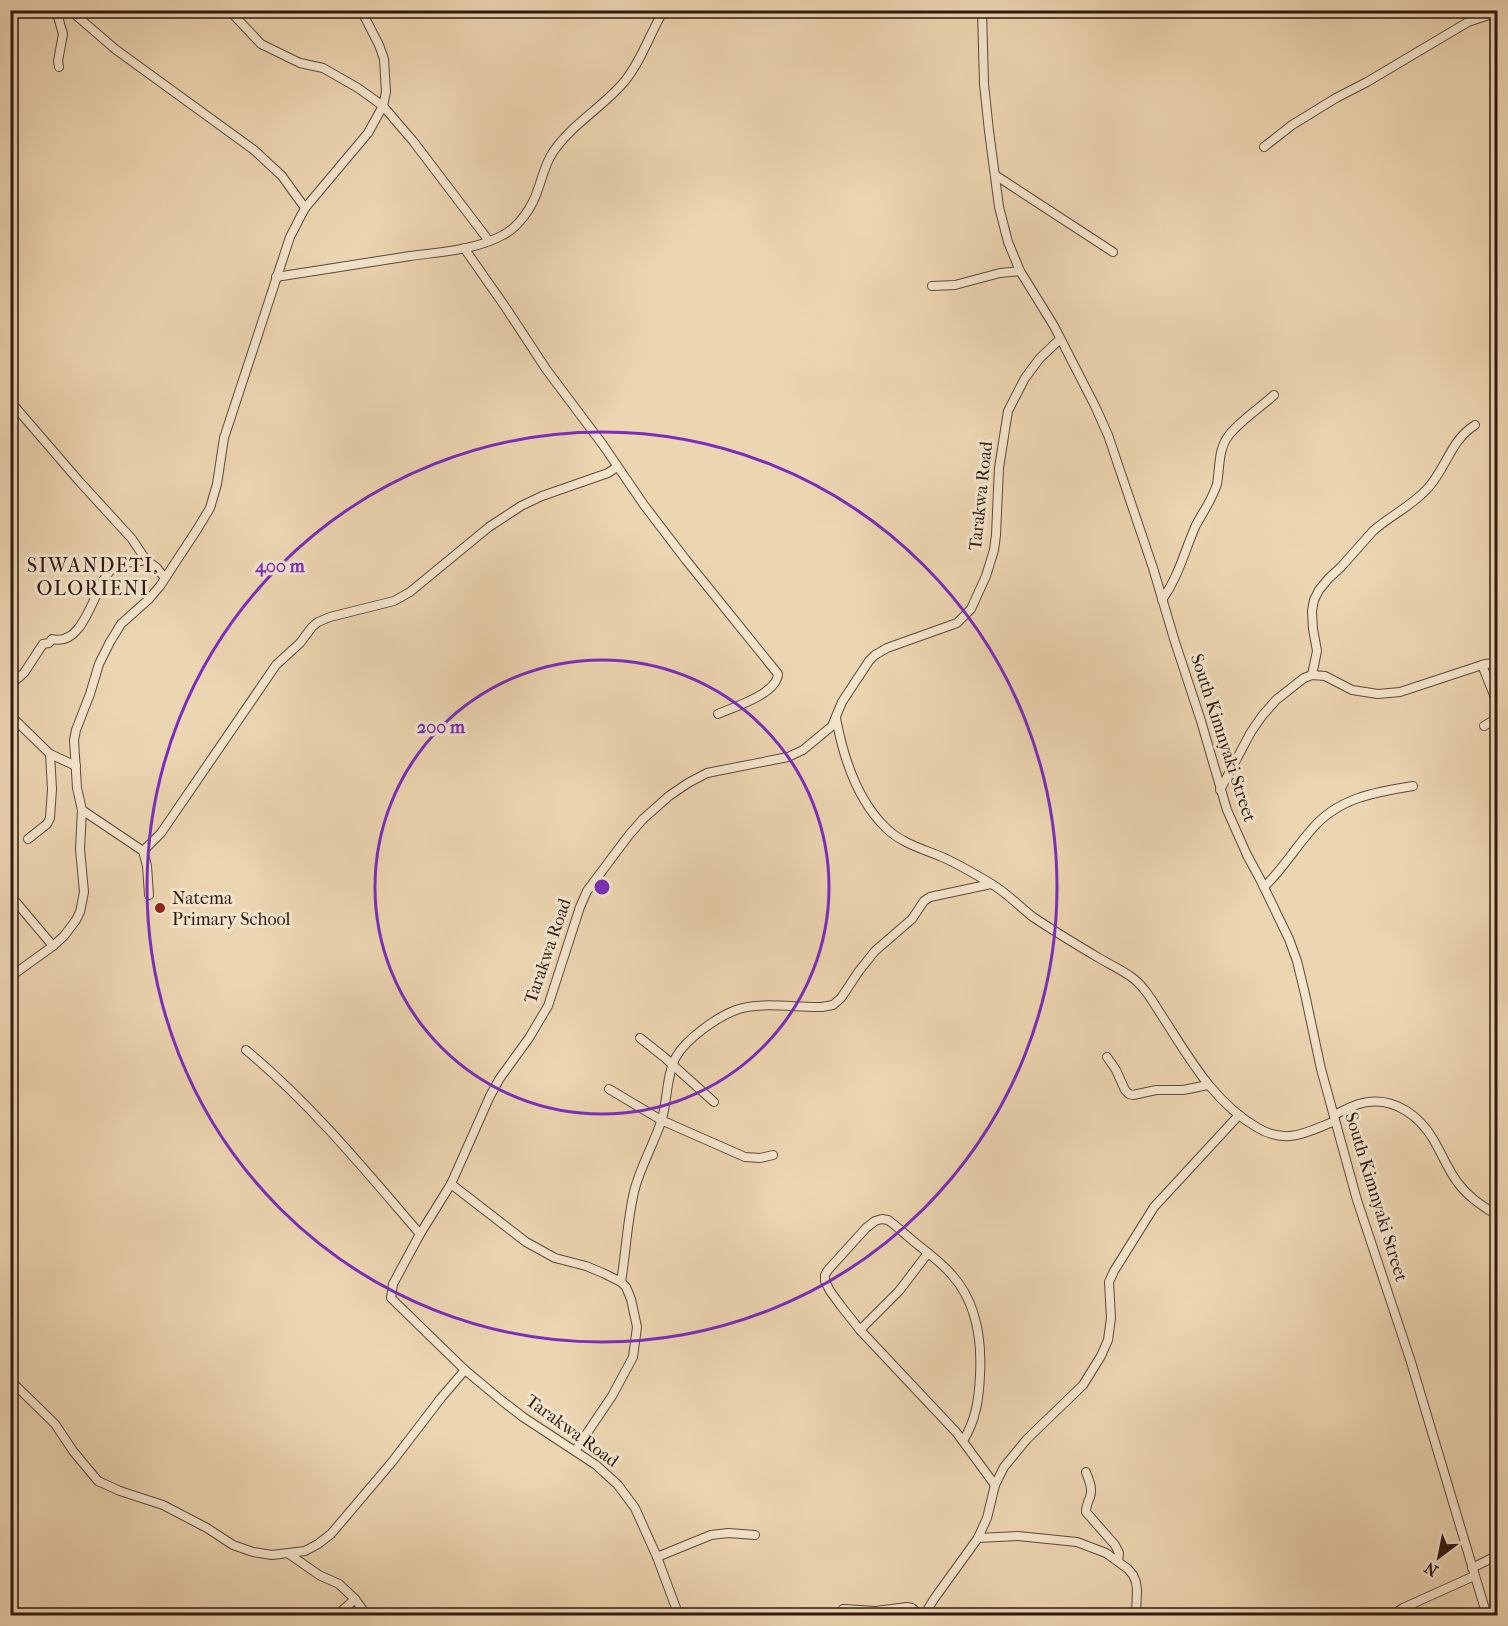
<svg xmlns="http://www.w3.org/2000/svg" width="1508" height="1626" font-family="'IM FELL French Canon',serif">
  <rect width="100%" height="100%" fill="#ecd5b1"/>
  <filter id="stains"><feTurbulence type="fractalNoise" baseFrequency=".00333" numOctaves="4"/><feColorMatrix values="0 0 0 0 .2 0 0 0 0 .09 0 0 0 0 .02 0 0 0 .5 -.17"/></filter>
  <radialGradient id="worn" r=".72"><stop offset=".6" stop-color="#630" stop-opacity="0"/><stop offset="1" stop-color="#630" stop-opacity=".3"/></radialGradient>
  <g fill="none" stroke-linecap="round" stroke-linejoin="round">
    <g stroke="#5e4838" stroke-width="10">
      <g id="minor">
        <path d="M 56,10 L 63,34 L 58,61 L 59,67"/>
        <path d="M 70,10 L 115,49 L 254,150 L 282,176 L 305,208"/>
        <path d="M 229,10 L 261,44 L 300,63 L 323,68 L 358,88 L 383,106 L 413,141 L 489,241"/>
        <path d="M 982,10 L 984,84 L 989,131 L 999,207 L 1008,242 L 1020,271 L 1054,326 L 1095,406 L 1108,435 L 1153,568 L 1175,642 L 1201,721 L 1227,810 L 1247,855 L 1260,879 L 1289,939 L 1297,961 L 1305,994 L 1321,1069 L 1357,1200 L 1411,1362 L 1487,1616"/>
        <path d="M 1264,147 L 1292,125 L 1336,98 L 1367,82 L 1468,22 L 1498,12"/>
        <path d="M 995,175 L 1113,252"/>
        <path d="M 464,248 L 506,308 L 546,369 L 603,445 L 644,505 L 686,560 L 778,674 C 777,694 734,707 718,714"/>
        <path d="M 276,277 C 320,270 365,263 410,256 C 440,252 476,250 503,235 C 519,227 533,206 538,189 C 543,176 545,164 553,152 C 572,124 603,107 624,82 C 641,62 650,33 664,10"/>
        <path d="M 932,286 L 955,285 L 1000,273 L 1020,271"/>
        <path d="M 10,401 L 79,481 L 132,539 L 146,560 L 156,567 L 165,578"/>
        <path d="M 1162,600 C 1179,576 1184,552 1196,525 C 1203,512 1213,498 1217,484 C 1220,467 1218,449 1229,435 C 1241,420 1260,408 1274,395"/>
        <path d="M 1482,665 L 1498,705"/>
        <path d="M 1312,675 L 1317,651 L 1313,629 L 1312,611 L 1314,600 L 1319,590 L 1329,578 L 1341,567 L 1373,531 C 1391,515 1412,506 1428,488 C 1447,467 1450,441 1475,425"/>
        <path d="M 10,685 L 24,673 L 43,644 L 49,643 L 52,639 C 86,648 94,583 113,568 C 121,562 136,562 146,560"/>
        <path d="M 10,715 L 50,754 L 76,766"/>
        <path d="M 836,718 C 843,756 857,800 886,828 C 901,843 923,849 942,857 C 958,864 975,874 990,883 C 1006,892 1019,906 1033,917 C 1054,931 1077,945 1099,958 C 1109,964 1120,969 1130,976 C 1145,986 1154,1004 1164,1019 C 1190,1059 1214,1103 1258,1128 C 1287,1145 1307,1132 1335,1121"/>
        <path d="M 1484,726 L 1494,720 L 1498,714"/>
        <path d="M 1220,790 L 1251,732 L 1262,716 L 1276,700 L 1304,678 L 1312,675 L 1325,676 L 1352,690 L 1378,694 L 1400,692 L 1485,664 L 1498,663"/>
        <path d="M 82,810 L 143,851 L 147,866 L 149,895"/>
        <path d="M 28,839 L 47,824 L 50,818 L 52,789 L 50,754"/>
        <path d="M 143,851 L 161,833 L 276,665 L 300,643 L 312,627 L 318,622 L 330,617 L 394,601 L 410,592 L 489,527 L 521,506 L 542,496 L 608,473 L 617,467"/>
        <path d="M 1264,887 C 1283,869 1295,848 1312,829 C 1338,798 1375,792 1413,786"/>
        <path d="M 10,895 L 53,946"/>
        <path d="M 10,977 L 53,946 L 64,936 L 76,920 L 80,912 L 84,892 L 80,849 L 82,810 L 77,788 L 74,740 L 76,730 L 90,694 L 99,664 L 110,642 L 121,624 L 149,599 L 160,586 L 198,528 L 210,508 L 217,484 L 224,438 L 290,237 L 305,208 L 368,133 L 383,106 L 386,92 L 384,59 L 379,45 L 361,10"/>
        <path d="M 640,1038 L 664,1057 L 714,1102"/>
        <path d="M 246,1050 C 311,1104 365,1170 420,1234"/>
        <path d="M 1107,1057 L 1116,1070 L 1125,1090 L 1129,1094 L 1133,1095 L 1156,1090 L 1183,1090 L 1208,1085"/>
        <path d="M 609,1089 L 661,1120 L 745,1157 L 760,1158 L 773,1155"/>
        <path d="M 1334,1115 C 1345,1110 1356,1103 1368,1102 C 1396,1098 1420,1117 1433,1139 C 1442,1154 1448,1170 1458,1183 C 1469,1198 1483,1206 1498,1216"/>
        <path d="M 451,1184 L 526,1242 L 555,1258 L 586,1266 L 603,1273 L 621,1282 L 626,1287 L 631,1299 L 637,1327 L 633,1357 L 612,1396 L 575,1451"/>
        <path d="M 621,1282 C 626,1252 627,1222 634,1192 C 640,1167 654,1144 662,1119 C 667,1102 667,1072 676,1057 C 686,1039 717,1017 736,1010 C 759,1001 797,1008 822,1007 L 833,1005 L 841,998 L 859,971 L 875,951 L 912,919 L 924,901 L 930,897 L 991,884"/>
        <path d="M 860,1330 L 899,1291 L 928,1253"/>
        <path d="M 10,1380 L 55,1424 L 73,1451 L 98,1481 L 120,1491 L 163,1505 L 207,1528 L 233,1545 L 253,1552 L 272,1555 L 305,1551 L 318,1544 L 331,1534 L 392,1462 L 441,1398 L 465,1370"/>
        <path d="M 963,1441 C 976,1420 979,1399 980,1375 C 982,1339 977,1303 952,1275 C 942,1263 929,1254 917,1244 C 907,1236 899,1228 888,1220 L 882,1219 L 875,1221 L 866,1228 L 828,1270 L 825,1275 L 825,1281 L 830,1291 L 841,1306 L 860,1330 L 956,1432 L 995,1485"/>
        <path d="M 1086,1472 C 1089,1481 1093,1488 1090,1497 C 1088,1502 1086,1506 1086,1512 L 1115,1545 L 1119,1553 L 1118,1561"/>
        <path d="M 978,1538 L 1018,1536 L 1077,1542 L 1106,1553 L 1128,1569 L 1133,1575 L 1136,1582 L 1137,1590 L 1136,1616"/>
        <path d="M 289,1554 L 319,1575 L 339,1584 L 355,1599 L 367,1616"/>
        <path d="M 657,1557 L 711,1535 L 728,1533 L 755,1535"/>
        <path d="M 1472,1568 L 1498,1555"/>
        <path d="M 843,1609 L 876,1611 L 907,1607 L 912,1608 L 921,1616"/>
        <path d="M 336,1616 L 355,1599"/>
        <path d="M 679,1616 L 657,1557 L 635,1508 L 618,1485 L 596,1465 L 523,1417 L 501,1400 L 465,1370 L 391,1298 L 393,1284 L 420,1234 L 451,1184 L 490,1096 L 500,1078 L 529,1038 L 548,1006 L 580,907 L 587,891 L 629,835 L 643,819 L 669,796 L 688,783 L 707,773 L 788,757 L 803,750 L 832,726 L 842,702 L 869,661 L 875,655 L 887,648 L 957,623 L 971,609 L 986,576 L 994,550 L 996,535 L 999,468 L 1008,411 L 1025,378 L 1040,358 L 1060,339"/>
        <path d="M 927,1616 L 928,1609 L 934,1599 L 978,1538 L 987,1518 L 995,1485 L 1004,1467 L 1027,1439 L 1083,1385 L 1101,1356 L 1108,1340 L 1111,1318 L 1109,1282 L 1114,1271 L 1154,1207 L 1239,1115"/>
        <path d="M 1391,1616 L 1403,1608 L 1474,1576"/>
      </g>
    </g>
    <use href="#minor" stroke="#f3e4cc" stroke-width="8"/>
  </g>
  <g fill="none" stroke="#7b2cbf" stroke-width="3">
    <circle cx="602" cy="887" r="227"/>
    <circle cx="602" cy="887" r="455"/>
  </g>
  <circle fill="#8f2418" stroke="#f3e4cc" stroke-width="2" cx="160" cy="908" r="6"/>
  <g text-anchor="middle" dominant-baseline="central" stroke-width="6" stroke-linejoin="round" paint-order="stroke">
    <g font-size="18" fill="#2e190f" stroke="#f3e4cc">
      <text transform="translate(981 496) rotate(-84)">Tarakwa Road</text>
      <text transform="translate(1223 738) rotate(72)">South Kimnyaki Street</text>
      <text transform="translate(548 951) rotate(-71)">Tarakwa Road</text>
      <text transform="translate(1376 1197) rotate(73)">South Kimnyaki Street</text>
      <text transform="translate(572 1431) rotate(36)">Tarakwa Road</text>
    </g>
    <g font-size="18" fill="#2e190f" stroke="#f3e4cc" text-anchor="start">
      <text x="172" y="898">Natema<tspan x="172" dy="21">Primary School</tspan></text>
    </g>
    <g font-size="20" letter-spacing="1.5" fill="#2e190f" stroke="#f3e4cc">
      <text x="93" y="565">SIWANDETI,<tspan x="93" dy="23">OLORIENI</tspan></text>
    </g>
  </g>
  <circle cx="602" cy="887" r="9" fill="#7b2cbf" stroke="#f3e4cc" stroke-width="3"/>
  <g font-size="18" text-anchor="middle" font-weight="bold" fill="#7b2cbf" stroke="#f3e4cc" stroke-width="6" stroke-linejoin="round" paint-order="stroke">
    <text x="280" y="572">400 m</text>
    <text x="441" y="733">200 m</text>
  </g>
  <rect width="1508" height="1626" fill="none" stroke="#ecd5b1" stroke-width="36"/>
  <rect x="12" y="12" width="1484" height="1602" fill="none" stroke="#2e190f" stroke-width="3"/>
  <rect x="18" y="18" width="1472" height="1590" fill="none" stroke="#2e190f" stroke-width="1.5"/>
  <g transform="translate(1439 1557) rotate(212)" stroke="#f3e4cc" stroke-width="4.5" paint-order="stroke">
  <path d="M0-4.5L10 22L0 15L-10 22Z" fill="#2e190f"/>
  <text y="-9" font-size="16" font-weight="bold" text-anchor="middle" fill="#2e190f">N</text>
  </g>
  <rect width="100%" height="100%" filter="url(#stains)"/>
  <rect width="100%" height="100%" fill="url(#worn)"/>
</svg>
